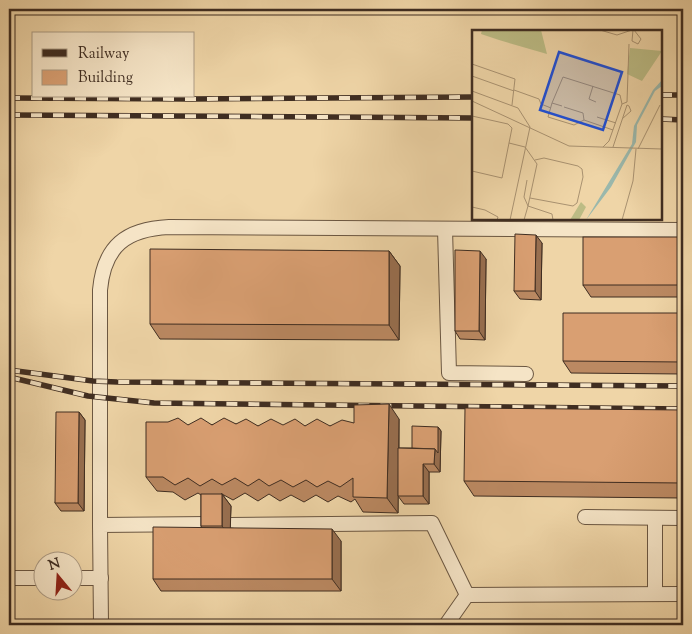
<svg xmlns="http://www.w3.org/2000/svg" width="692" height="634" font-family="'Sorts Mill Goudy',serif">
  <rect width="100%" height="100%" fill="#efd5a7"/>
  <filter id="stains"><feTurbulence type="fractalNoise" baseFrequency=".004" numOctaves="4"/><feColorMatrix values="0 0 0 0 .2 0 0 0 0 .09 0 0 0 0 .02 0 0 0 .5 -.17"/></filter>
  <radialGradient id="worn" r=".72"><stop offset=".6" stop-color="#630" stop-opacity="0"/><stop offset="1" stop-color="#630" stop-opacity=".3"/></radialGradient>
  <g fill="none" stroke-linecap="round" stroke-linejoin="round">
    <g stroke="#6b5742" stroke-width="16">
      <g id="lane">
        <path d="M 445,229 L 449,373 L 526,374"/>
        <path d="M 585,517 L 683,518"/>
        <path d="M 100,525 L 100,290 C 104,246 126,229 169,227 L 683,230"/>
        <path d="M 230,525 L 432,523 L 467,595 L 683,594"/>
        <path d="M 9,578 L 42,578"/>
        <path d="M 72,578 L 101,578"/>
        <path d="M 655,594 L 655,518"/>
        <path d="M 101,625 L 100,525 L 209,524"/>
        <path d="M 446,625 L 467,595"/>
      </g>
    </g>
    <use href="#lane" stroke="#f5e4c6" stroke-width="14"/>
    <g stroke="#3f2d21" stroke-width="5.5">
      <g id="rail">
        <path d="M 661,95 L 683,95"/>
        <path d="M 9,98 L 192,99 L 473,97"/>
        <path d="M 9,115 L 473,118"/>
        <path d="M 661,119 L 683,120"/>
        <path d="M 9,370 L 93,381 L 117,382 L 683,386"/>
        <path d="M 9,377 L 88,396 L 154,403 L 683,409"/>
      </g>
    </g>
    <use href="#rail" stroke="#f5e4c6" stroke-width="4" stroke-dasharray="11" stroke-linecap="butt"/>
  </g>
  <g fill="#bb8962" stroke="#3f2d21">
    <path d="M 683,237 L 683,297 L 591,297 L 583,285 Z"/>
    <path d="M 542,243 L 541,300 L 520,299 L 514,291 Z"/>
    <path d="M 389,251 L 400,266 L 399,340 L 160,339 L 150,324 Z"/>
    <path d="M 486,259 L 485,340 L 460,339 L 455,331 Z"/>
    <path d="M 683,313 L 683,374 L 571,373 L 563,361 Z"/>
    <path d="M 683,410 L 683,498 L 474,496 L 464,481 Z"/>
    <path d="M 79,412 L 85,420 L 84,511 L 61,511 L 55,503 Z"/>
    <path d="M 399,419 L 399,448 L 412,448 L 438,427 L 441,431 L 440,472 L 429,472 L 429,504 L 404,504 L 398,496 L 398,458 L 398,513 L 363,512 L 355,499 L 351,502 L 338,496 L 328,502 L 316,495 L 304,502 L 291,495 L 280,501 L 269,494 L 258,501 L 245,493 L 233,500 L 222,494 L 221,494 L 222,494 L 231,506 L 230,528 L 341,541 L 341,591 L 161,591 L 153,579 L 202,528 L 201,526 L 201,495 L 198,493 L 185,500 L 173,492 L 157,491 L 146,477 L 188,425 L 236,424 L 258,426 L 330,426 Z"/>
  </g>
  <g fill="#986f50" stroke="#3f2d21">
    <path d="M 536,235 L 542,243 L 541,300 L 535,291 Z"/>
    <path d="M 389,251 L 400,266 L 399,340 L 389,325 Z"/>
    <path d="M 480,251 L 486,259 L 485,340 L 479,331 Z"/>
    <path d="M 389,404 L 399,419 L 398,513 L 387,498 Z"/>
    <path d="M 79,412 L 85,420 L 84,511 L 78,503 Z"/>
    <path d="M 438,427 L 441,431 L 440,472 L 434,464 L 435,449 Z"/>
    <path d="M 423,464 L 429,472 L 429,504 L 423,496 Z"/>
    <path d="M 222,494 L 231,506 L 230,538 L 222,526 Z"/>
    <path d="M 332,529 L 341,541 L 341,591 L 332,579 Z"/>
  </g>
  <g fill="#d99f72" stroke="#3f2d21">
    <path d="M 515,234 L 536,235 L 535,291 L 514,291 Z"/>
    <rect x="583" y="237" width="100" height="48"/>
    <path d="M 150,249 L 389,251 L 389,325 L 150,324 Z"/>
    <path d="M 455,250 L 480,251 L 479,331 L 455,331 Z"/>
    <path d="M 563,313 L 683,313 L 683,362 L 563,361 Z"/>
    <path d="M 389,404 L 387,498 L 353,497 L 353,478 L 340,487 L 328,481 L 317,487 L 306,480 L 293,487 L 281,480 L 269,486 L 259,479 L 248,486 L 235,478 L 222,485 L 212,479 L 200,486 L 188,478 L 175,485 L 163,477 L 146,477 L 146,422 L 168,422 L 178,418 L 188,425 L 201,418 L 212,425 L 224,418 L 236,424 L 246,419 L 258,426 L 271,419 L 283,425 L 295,419 L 305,426 L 317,419 L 330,426 L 342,420 L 354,423 L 354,405 Z"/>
    <path d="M 465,408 L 683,410 L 683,483 L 464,481 Z"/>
    <path d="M 56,412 L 79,412 L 78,503 L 55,503 Z"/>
    <path d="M 412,426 L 438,427 L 438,453 L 435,449 L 412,448 Z"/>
    <path d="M 398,448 L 435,449 L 434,464 L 423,464 L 423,496 L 398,496 Z"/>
    <rect x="201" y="494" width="21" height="32"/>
    <path d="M 153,527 L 332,529 L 332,579 L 153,579 Z"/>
  </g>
  <g transform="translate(472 30)">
    <rect width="190" height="190" fill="#efd5a7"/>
    <path d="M 10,0 L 69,0 L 75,24 L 27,10 L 9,4 ZM 158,18 L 190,21 L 170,51 L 155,44 ZM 109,172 L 114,177 L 107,190 L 98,190 Z" fill="#bcbc85"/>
    <path d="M 190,50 L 190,56 L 183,61 L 165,95 L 164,112 L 139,157 L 114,190 L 160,114 L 162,96 L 181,60 Z" fill="#9ab8ac"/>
    <path fill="none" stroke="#a99271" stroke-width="1" d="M 128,0 L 145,5 L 160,0M 161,0 L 160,11 L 166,14 L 169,9 L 162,0M 0,34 L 43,49 L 40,75M 0,46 L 42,61M 121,56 L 117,69 L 124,72M 42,60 L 67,69 L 69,74 L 79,78M 0,61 L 46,78 L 58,97 L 38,190M 0,71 L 97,116 L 190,119M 80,73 L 91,47 L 148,65 L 150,74 L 137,111 L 131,117M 150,74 L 155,72 L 157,14M 90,76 L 80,73 L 76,87 L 102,95 L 112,90M 92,77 L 111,83 L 112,90 L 141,100M 0,86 L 36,94 L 40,98 L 30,148 L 0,141M 125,87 L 144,93M 37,113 L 53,117 L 65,134 L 56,176 L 80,184 L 81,190M 141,117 L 155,75 L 157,76 L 159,81 L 150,89M 166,119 L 188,75M 58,168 L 101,176 L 105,173 L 111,147 L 110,139 L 106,136 L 72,128 L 63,130M 0,177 L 13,180 L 26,187 L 25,190M 52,190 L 56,176 L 52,167 L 55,150M 150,190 L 161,151 L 164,119"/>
    <path fill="#1d4ed8" fill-opacity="0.15" stroke="#1d4ed8" stroke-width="2.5" d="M 87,22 L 150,42 L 131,100 L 68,80 Z"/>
    <rect width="190" height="190" fill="none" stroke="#3f2d21" stroke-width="2.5"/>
  </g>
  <rect width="692" height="634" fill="none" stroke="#efd5a7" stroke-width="30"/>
  <rect x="10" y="10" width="672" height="614" fill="none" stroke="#3f2d21" stroke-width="2.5"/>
  <rect x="15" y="15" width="662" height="604" fill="none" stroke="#3f2d21"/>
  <rect x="32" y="32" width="162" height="65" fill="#f5e4c6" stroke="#ac9b84"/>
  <rect x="42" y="49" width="25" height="8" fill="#3f2d21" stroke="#ac9b84"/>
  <text x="78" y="58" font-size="15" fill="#3f2d21">Railway</text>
  <rect x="42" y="70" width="25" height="15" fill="#d99f72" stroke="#ac9b84"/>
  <text x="78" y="82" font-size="15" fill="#3f2d21">Building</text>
  <g transform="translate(58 576) rotate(342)"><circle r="24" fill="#f5e4c6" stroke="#ac9b84"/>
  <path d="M0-4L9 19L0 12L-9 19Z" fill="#8f2418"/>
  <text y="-8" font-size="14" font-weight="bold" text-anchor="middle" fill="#3f2d21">N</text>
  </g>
  <rect width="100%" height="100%" filter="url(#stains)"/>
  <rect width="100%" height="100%" fill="url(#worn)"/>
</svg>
